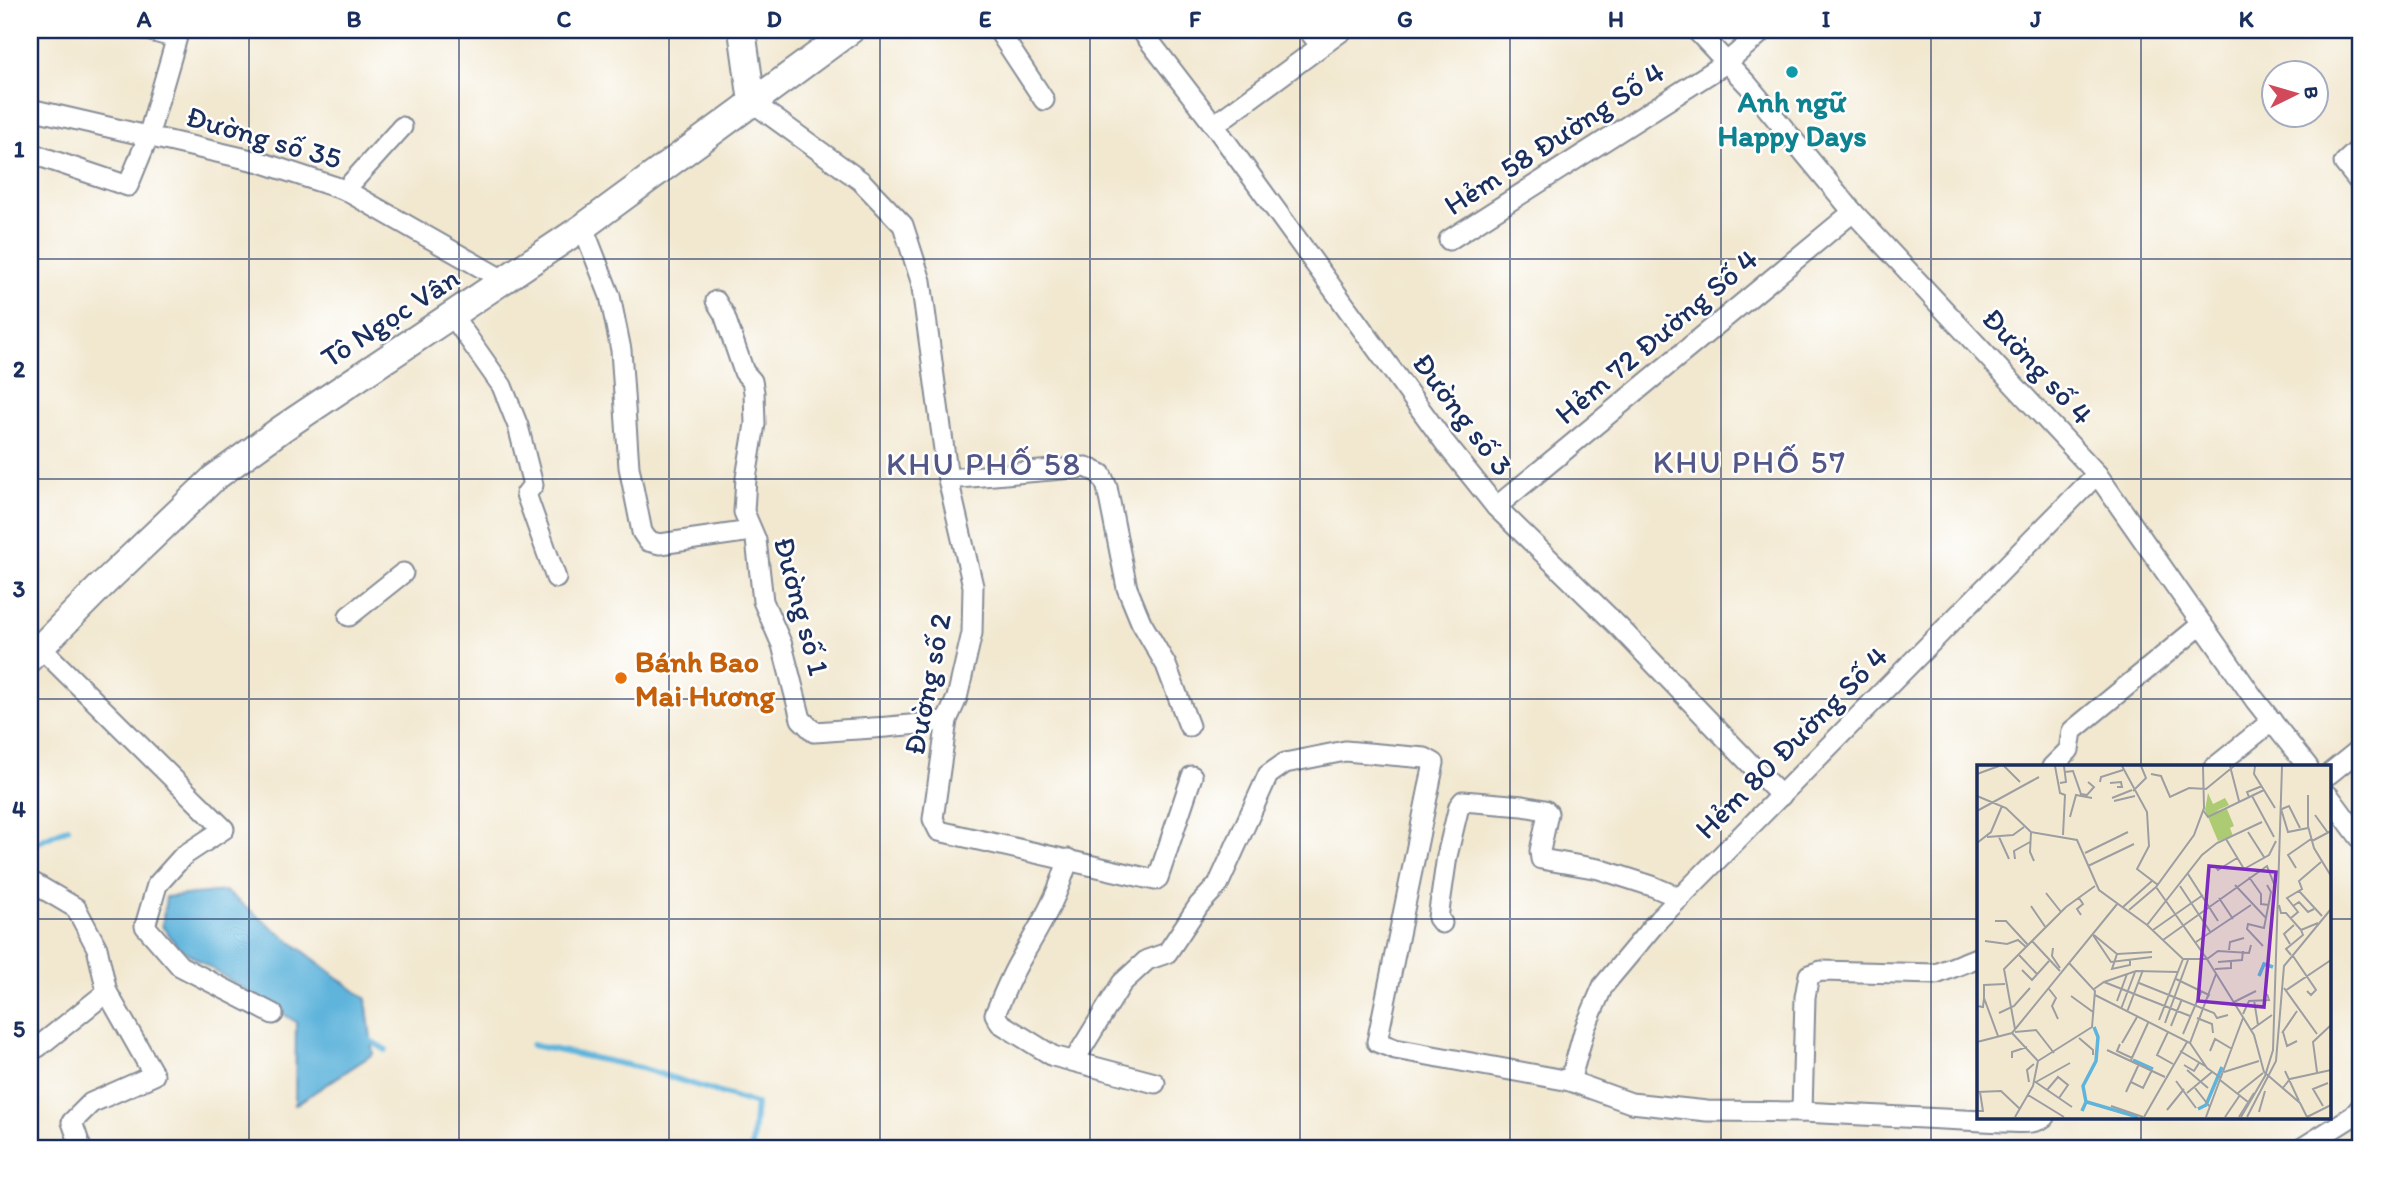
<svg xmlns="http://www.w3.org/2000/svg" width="2390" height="1178" font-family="Itim,sans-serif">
  <rect width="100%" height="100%" fill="#fff"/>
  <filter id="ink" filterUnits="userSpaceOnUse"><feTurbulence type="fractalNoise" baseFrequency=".0143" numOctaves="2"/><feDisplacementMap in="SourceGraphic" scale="14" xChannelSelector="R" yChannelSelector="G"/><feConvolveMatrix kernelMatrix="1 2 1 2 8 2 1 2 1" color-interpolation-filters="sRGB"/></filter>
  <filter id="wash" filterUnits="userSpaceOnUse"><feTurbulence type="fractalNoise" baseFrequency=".00686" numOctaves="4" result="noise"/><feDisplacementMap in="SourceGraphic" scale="28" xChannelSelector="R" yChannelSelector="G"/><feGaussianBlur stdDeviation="1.57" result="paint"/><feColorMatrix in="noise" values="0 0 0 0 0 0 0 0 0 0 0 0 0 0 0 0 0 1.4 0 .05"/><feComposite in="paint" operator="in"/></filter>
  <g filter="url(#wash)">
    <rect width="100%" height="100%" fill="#f2e8d0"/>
    <path fill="#5fb4db" stroke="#3d729c" stroke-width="2" d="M 225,891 L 366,999 L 373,1054 L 295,1105 L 296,1022 L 178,947 L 162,926 L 166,897 Z"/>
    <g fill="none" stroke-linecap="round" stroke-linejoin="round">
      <g stroke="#5fb4db" stroke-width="6">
        <path d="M 30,846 L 68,828"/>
        <path d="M 364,1037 L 386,1050"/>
        <path d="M 532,1045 L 641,1068 L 756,1104 L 752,1148"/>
      </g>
    </g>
  </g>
  <g filter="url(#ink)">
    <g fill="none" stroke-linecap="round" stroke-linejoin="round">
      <g stroke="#868c97" stroke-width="23">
        <g id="street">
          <path d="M 147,30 L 176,38"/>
          <path d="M 998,30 L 1044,100"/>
          <path d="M 1141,30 L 1214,125 L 1445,443 L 1496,507 L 1620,628 L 1781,796"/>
          <path d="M 1308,30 L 1321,46"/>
          <path d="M 1696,30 L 1748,85 L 1853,212 L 2097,474 L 2255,700 L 2308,767"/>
          <path d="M 752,102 L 861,181 L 903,225 L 921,281 L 948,479 L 973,586 L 972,633 L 957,698 L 947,720 L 933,819 L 939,831 L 1155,880 L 1158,878 L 1192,776"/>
          <path d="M 30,109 L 260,162 L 345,190 L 505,281"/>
          <path d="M 1214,125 L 1343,30"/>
          <path d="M 2360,148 L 2344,163 L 2360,183"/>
          <path d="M 30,153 L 128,186 L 148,137 L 179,30"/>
          <path d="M 345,190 L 402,127"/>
          <path d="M 583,227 L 610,296 L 621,350 L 629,467 L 642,532 L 648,541 L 660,544 L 751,531"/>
          <path d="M 1449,240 L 1726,63 L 1764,30"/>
          <path d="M 716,301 L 724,314 L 744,372 L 752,381 L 754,392 L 755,424 L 746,478 L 744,512 L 756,540 L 763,601 L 782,645 L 801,719 L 814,732 C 859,728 903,728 947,720"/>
          <path d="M 452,315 L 502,386 L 518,426 L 533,485 L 526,494 L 556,578"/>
          <path d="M 948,479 L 1086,467 L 1101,474 L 1107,487 L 1127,588 L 1141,622 L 1166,665 L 1189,726"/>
          <path d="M 1496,507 L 1853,212"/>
          <path d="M 349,616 L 403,573"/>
          <path d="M 40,647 L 224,829 L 183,856 L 157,885 L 145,926 L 180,966 L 273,1014"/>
          <path d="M 2052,767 L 2069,750 L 2072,731 L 2202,624"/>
          <path d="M 2215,767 L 2272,721"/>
          <path d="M 2329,774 L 2360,749"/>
          <path d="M 2329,796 L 2360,838"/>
          <path d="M 1068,859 C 1058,898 1038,929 1018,964 C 1009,980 1002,998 995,1014 L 1000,1023 L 1053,1056 L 1155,1083"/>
          <path d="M 30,881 L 76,908 L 97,948 L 107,992 L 154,1075 L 91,1103 L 72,1122 L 81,1148"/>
          <path d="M 1442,923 L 1438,918 L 1447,856 L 1459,806 L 1463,801 L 1523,806 L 1545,810 L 1548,813 L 1540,851 L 1541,859 L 1599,869 L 1652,886 L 1680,898"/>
          <path d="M 30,1051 L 38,1047 L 107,992"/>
          <path d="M 1074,1061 L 1122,983 L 1147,960 L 1167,953 L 1199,905 L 1218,885 L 1268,775 L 1285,763 L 1345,751 L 1425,758 L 1434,763 L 1377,1042 L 1395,1049 L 1570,1081 L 1631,1103 L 1707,1111 L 1802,1112 L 2003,1122 C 2017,1122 2034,1125 2044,1117"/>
          <path d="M 1570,1081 L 1585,1028 L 1603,986 L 1659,919 L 2097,474"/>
          <path d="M 1802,1112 L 1805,997 L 1809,975 L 1821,971 L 1936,974 L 1979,957"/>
          <path d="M 2302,1148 L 2353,1116 L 2360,1108"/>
        </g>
      </g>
      <g stroke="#868c97" stroke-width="30">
        <g id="secondary">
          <path d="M 742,30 L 752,102"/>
          <path d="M 30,658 L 101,586 L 214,478 L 283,428 L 583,227 L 851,30"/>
        </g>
      </g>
      <use href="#street" stroke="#fff" stroke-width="19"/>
      <use href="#secondary" stroke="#fff" stroke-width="26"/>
    </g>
  </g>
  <path fill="none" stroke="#1b2f5e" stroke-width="2" stroke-opacity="0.55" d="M 249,30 L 249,1148M 459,30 L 459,1148M 669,30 L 669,1148M 880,30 L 880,1148M 1090,30 L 1090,1148M 1300,30 L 1300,1148M 1510,30 L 1510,1148M 1721,30 L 1721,1148M 1931,30 L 1931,1148M 2141,30 L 2141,767M 30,259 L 2360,259M 30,479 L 2360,479M 30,699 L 2360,699M 30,919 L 1979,919M 2329,919 L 2360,919M 2141,1117 L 2141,1148"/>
  <circle fill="#0f9aa8" stroke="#fff" stroke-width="2.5" cx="1792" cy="72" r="7"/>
  <circle fill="#e8710a" stroke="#fff" stroke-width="2.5" cx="621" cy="678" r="7"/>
  <g text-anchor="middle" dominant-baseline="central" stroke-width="5" stroke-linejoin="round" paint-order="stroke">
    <g font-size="30" font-weight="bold" fill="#0d838f" stroke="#fff">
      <text x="1792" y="101">Anh ngữ<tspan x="1792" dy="34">Happy Days</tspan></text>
    </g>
    <g font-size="30" fill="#1b2f5e" stroke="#fff">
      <text transform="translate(264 137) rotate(16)">Đường số 35</text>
      <text transform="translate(1554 138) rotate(-33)">Hẻm 58 Đường Số 4</text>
      <text transform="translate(390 317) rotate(-33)">Tô Ngọc Vân</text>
      <text transform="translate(1656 336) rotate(-40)">Hẻm 72 Đường Số 4</text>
      <text transform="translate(2038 366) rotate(47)">Đường số 4</text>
      <text transform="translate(1463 414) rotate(53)">Đường số 3</text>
      <text transform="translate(802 606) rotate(75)">Đường số 1</text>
      <text transform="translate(927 684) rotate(-79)">Đường số 2</text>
      <text transform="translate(1791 742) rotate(-45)">Hẻm 80 Đường Số 4</text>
    </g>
    <g font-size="30" font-weight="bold" fill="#c56008" stroke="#fff" text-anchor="start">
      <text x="635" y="661">Bánh Bao<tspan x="635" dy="34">Mai Hương</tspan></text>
    </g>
    <g font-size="32" letter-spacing="2" fill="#535787" stroke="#fff">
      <text x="1750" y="462">KHU PHỐ 57</text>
      <text x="984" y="464">KHU PHỐ 58</text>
    </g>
  </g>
  <g transform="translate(1977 765)">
    <rect width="354" height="354" fill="#f2e8d0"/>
    <path d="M 231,28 L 236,39 L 248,33 L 252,40 L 239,46 L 250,44 L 257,61 L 253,63 L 256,71 L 241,76 L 228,45 Z" fill="#adcb72"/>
    <path fill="none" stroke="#5fb4db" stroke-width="3.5" d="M 282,211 L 287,199 L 296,202M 156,295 L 176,304M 110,337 L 161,352M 221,344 L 229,340 L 245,302M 105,346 L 109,337 L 106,321 L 119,296 L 121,272 L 117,262"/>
    <path fill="none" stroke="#9c9ea2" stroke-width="2" d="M 27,1 L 43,17M 78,1 L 83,28 L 88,30 L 86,70M 145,1 L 170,47 L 172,81 L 160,104 L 181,120M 253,1 L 262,36M 278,1 L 277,9 L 298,43M 88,7 L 96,6 L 104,29 L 110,30 L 117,22 L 111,17M 0,9 L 22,1M 174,9 L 184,11 L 193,32 L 212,23 L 229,24 L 257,1M 123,17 L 124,12 L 146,5M 83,18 L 89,17 L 87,1M 133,18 L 144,17 L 145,22 L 140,22M 156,26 L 169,13 L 164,1M 331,30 L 331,61 L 337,83 L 354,111M 0,31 L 29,43 L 54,67 L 100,75 L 122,125 L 170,160 L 206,194 L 230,194 L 277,270 L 287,307 L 323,338 L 330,352M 275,31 L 297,72M 272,32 L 270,27 L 285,21M 135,33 L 155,25M 137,36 L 158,31M 304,44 L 311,67 L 331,63M 305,44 L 312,41 L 323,63M 226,45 L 231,52 L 287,25M 0,46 L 62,12M 338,50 L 351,68M 93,52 L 99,30 L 115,33M 54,67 L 53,87 L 57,96M 271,67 L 287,92M 10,72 L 36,70 L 47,62M 22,72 L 32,94M 249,74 L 267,104 L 292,90 L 299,76M 335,76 L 354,66M 0,78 L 14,67 L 25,41M 108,88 L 151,67M 38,94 L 37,86 L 53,77M 111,101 L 157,79M 238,101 L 241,105 L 260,93M 319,103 L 311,90 L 334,74M 211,109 L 241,156M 272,112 L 284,129 L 284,139 L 292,140M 258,120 L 289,153M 203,121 L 234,168M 179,122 L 230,194 L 241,186 L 272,188 L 274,180M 322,126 L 345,151M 69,128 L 84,147M 102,133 L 106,139 L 100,144 L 104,150M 242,133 L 256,154M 302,140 L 304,148 L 309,148 L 324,165 L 341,158M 54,141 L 69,163M 316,141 L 322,137 L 331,147 L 337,144M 146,142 L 176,115M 152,145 L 179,122 L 217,70 L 227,43 L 226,1M 314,153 L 321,147 L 310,133 L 325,124 L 322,116 L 344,97M 18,156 L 29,156 L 51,180M 170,160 L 225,90 L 240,78 L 285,57M 176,165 L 226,130M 116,170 L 134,197 L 175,192M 117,170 L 140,189M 186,175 L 290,101 L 297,119M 8,176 L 30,179 L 41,175 L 49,182M 55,176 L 83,206M 219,177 L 274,140M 313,179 L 307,169 L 317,160M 286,181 L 270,164 L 271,159 L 287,163 L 294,127 L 290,120M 76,183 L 75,191 L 83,203M 252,185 L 253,177 L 267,173M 140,189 L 135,204 L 153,200 L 153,195M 140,189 L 175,187M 42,190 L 60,209M 314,190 L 309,184 L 326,170 L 324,165M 316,191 L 339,225 L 334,230 L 330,226M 241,197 L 265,195 L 266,186M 238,204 L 254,203 L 254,197M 45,205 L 55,215 L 72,196M 199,214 L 232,230 L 229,235M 127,217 L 159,206 L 201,207M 162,218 L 237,248 L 240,253 L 251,250M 307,223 L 340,269M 72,224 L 79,233 L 75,241 L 81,254M 117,224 L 127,217 L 213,251M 308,226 L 354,195M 118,230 L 213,278 L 230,303 L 244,313M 94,231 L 116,247M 7,233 L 7,220 L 28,219M 277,235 L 281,260M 140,236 L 150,209M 257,237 L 279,226M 0,241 L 6,242 L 7,233 L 21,271M 144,244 L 158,207M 150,247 L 166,205M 22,248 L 37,241 L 53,223M 266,249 L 272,236 L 292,235 L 290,229M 220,253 L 235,259 L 236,268M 182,255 L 206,194M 188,258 L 211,195M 194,261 L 205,234M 38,264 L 27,204 L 89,142 L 118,121M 274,265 L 295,250M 38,267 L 59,265 L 77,288M 191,267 L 180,290 L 196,299M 306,267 L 310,281 L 320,276M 35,268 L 61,296M 305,268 L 320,246M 206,269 L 224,227M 102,273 L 116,285 L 116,290M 0,277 L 35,268 L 141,138M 145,278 L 160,252M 213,278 L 239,209M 143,279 L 140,286 L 155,293M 130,285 L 188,312M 203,286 L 228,301M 233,286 L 238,274 L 255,284M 35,293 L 35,287 L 50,282M 154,295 L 171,258M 61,296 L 115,262 L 118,226 L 92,198M 207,300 L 217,306 L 222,298M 210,305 L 231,323M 308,306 L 322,336M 247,307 L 282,296M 340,307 L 336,277 L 354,260M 243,315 L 271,337M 57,316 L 95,342M 199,316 L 219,343M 52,317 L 50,305 L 57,299M 59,317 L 93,298M 154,317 L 166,323 L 175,305M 218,323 L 233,342M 305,324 L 313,314 L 354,305M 70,325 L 81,312 L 91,320 L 82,333M 0,327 L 24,326 L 43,344M 149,327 L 162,299M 210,328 L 235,307M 261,328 L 286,308M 51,330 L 87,352M 134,341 L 166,352M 346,341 L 336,324 L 351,318M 190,345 L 207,324M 0,346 L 6,346 L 3,327M 282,347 L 288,326M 38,352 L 56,321 L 61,296M 167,352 L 210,277M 229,352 L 266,253M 248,352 L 263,330M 262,352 L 277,328M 264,352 L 288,311 L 296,285 L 305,1M 270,352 L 299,296 L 307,201 L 354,144M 330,352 L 354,340"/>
    <path fill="#7b2cbf" fill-opacity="0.15" stroke="#7b2cbf" stroke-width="3.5" d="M 232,101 L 299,107 L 287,242 L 221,236 Z"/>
    <rect width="354" height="354" fill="none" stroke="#1b2f5e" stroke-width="3.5"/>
  </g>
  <rect width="2390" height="1178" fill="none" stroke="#fff" stroke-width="77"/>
  <g transform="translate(2295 94) rotate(85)"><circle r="33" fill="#ffffff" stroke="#a4acbf" stroke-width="2"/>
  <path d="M0-5L12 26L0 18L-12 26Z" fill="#d1495b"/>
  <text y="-10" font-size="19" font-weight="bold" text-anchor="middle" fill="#1b2f5e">B</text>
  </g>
  <rect x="38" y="38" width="2314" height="1102" fill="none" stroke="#1b2f5e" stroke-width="2.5"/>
  <g font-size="23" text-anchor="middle" font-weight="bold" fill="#1b2f5e">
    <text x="144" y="27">A</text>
    <text x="354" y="27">B</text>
    <text x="564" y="27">C</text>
    <text x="774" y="27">D</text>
    <text x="985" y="27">E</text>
    <text x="1195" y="27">F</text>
    <text x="1405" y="27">G</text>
    <text x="1616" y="27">H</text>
    <text x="1826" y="27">I</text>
    <text x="2036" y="27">J</text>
    <text x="2246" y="27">K</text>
    <text x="19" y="157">1</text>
    <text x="19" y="377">2</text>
    <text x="19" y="597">3</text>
    <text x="19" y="817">4</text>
    <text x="19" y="1037">5</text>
  </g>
</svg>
